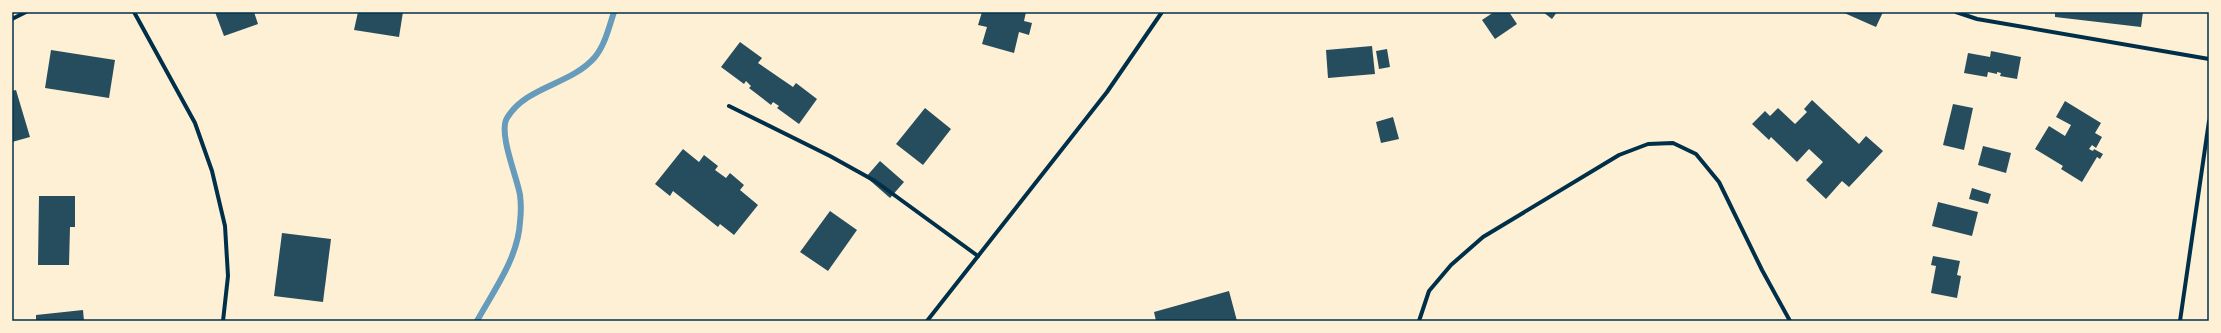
<svg xmlns="http://www.w3.org/2000/svg" width="2221" height="333" font-family="Mulish,sans-serif">
  <rect width="100%" height="100%" fill="#fdf0d5"/>
  <g fill="none" stroke-linecap="round" stroke-linejoin="round">
    <path stroke="#669bbc" stroke-width="6" d="M 477,321 C 494,290 518,258 520,222 C 521,214 521,203 520,195 C 517,177 498,133 507,118 C 526,86 571,85 595,57 C 605,45 609,27 614,12"/>
  </g>
  <g fill="#264d5e">
    <path d="M 215,12 L 254,12 L 258,24 L 224,36 Z"/>
    <path d="M 358,12 L 403,12 L 399,37 L 354,30 Z"/>
    <path d="M 982,12 L 1026,12 L 1024,21 L 1032,23 L 1029,35 L 1019,32 L 1014,53 L 982,44 L 987,27 L 978,25 Z"/>
    <path d="M 1494,12 L 1509,12 L 1517,24 L 1495,39 L 1482,20 Z"/>
    <path d="M 1543,12 L 1557,12 L 1552,19 Z"/>
    <path d="M 1842,12 L 1883,12 L 1876,27 Z"/>
    <path d="M 2055,12 L 2143,12 L 2141,27 L 2055,17 Z"/>
    <path d="M 740,42 L 762,58 L 758,63 L 793,87 L 796,83 L 817,99 L 799,124 L 777,108 L 779,106 L 773,102 L 771,105 L 749,88 L 751,86 L 746,81 L 744,84 L 721,67 Z"/>
    <path d="M 1372,46 L 1375,74 L 1328,78 L 1326,50 Z"/>
    <path d="M 1387,49 L 1390,67 L 1379,69 L 1376,51 Z"/>
    <path d="M 51,50 L 115,60 L 109,98 L 45,88 Z"/>
    <path d="M 1991,51 L 2021,57 L 2017,79 L 2000,76 L 2001,73 L 1997,72 L 1997,74 L 1988,72 L 1987,77 L 1964,73 L 1968,53 L 1990,57 Z"/>
    <path d="M 16,90 L 30,137 L 12,142 L 12,91 Z"/>
    <path d="M 1812,100 L 1859,144 L 1866,136 L 1883,151 L 1849,187 L 1842,181 L 1826,199 L 1806,180 L 1823,162 L 1809,149 L 1797,162 L 1771,137 L 1769,140 L 1752,124 L 1765,111 L 1770,116 L 1778,108 L 1795,124 L 1807,112 L 1804,109 Z"/>
    <path d="M 2065,101 L 2101,123 L 2095,133 L 2102,137 L 2096,148 L 2092,145 L 2089,149 L 2093,151 L 2094,149 L 2103,154 L 2100,159 L 2097,157 L 2082,182 L 2061,169 L 2063,166 L 2035,149 L 2049,126 L 2065,136 L 2071,125 L 2056,117 Z"/>
    <path d="M 1953,104 L 1973,108 L 1964,150 L 1943,145 Z"/>
    <path d="M 925,108 L 951,129 L 923,165 L 896,144 Z"/>
    <path d="M 1393,117 L 1399,139 L 1381,143 L 1376,122 Z"/>
    <path d="M 1983,146 L 2011,153 L 2006,173 L 1978,165 Z"/>
    <path d="M 683,149 L 699,162 L 704,155 L 718,166 L 715,170 L 726,178 L 730,173 L 744,185 L 740,190 L 758,205 L 734,235 L 720,224 L 718,227 L 673,191 L 670,196 L 655,184 Z"/>
    <path d="M 880,161 L 904,182 L 890,198 L 866,177 Z"/>
    <path d="M 1972,188 L 1991,194 L 1988,204 L 1969,199 Z"/>
    <path d="M 39,196 L 75,196 L 75,227 L 70,227 L 69,265 L 38,265 Z"/>
    <path d="M 1938,202 L 1978,212 L 1972,236 L 1932,226 Z"/>
    <path d="M 830,211 L 857,230 L 828,271 L 800,252 Z"/>
    <path d="M 282,233 L 331,239 L 323,302 L 274,296 Z"/>
    <path d="M 1933,256 L 1960,261 L 1957,275 L 1961,276 L 1957,298 L 1931,293 L 1936,266 L 1931,265 Z"/>
    <path d="M 1229,291 L 1237,321 L 1156,321 L 1154,312 Z"/>
    <path d="M 83,310 L 84,321 L 36,321 L 36,315 Z"/>
  </g>
  <g fill="none" stroke-linecap="round" stroke-linejoin="round">
    <g stroke="#003049" stroke-width="4">
      <path d="M 134,12 L 195,123 L 212,171 L 225,226 L 228,276 L 223,321"/>
      <path d="M 1956,12 L 1977,19 L 2209,59"/>
      <path d="M 12,19 L 26,12"/>
      <path d="M 729,106 L 830,156 L 875,181 L 978,256"/>
      <path d="M 927,321 L 1107,92 L 1162,12"/>
      <path d="M 1419,321 L 1429,291 L 1451,265 L 1483,237 L 1619,155 L 1648,144 L 1673,143 L 1696,154 L 1719,182 L 1762,270 L 1790,321"/>
      <path d="M 2180,321 L 2209,121"/>
    </g>
  </g>
  <rect width="2221" height="333" fill="none" stroke="#fdf0d5" stroke-width="26"/>
  <rect x="13" y="13" width="2195" height="307" fill="none" stroke="#003049" stroke-width="1.5"/>
</svg>
